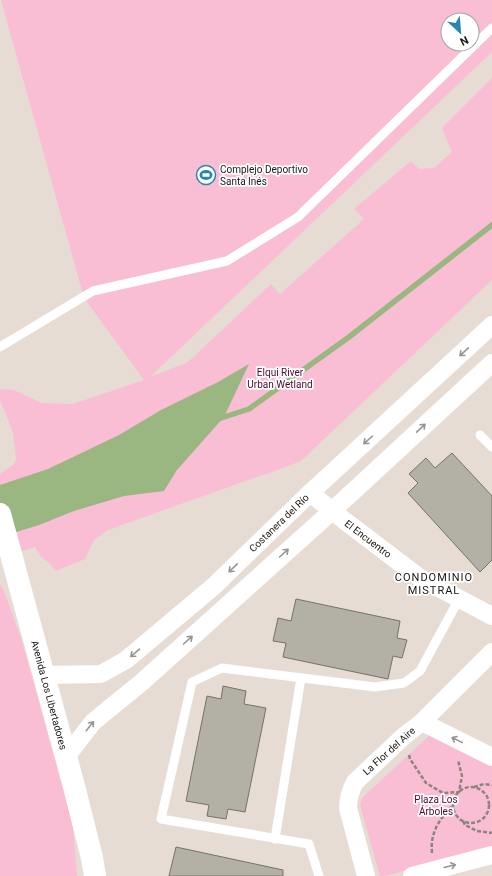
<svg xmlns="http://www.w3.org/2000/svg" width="492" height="876" font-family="Roboto,sans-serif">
  <rect width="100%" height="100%" fill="#e7dcd4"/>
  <g fill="#f9bed3" fill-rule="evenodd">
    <path d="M 1,0 L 492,0 L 492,52 L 150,377 L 188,362 L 271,284 L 280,294 L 364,219 L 354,209 L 411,161 L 419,169 L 434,168 L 452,152 L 442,128 L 492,78 L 492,280 L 301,461 L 267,474 L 262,475 L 108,530 L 94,540 L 85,559 L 56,571 L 49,563 L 41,557 L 35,547 L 0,558 L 0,474 L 14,464 L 16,459 L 13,432 L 0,400 L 0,389 L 14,390 L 42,403 L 73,404 L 144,380 L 84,298 ZM 448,20 L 472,20 L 472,44 L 448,44 Z"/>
    <path d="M 0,584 L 5,594 L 22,641 L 73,826 L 77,876 L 0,876 Z"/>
    <path d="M 430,735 L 492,765 L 492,847 L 385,876 L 380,876 L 360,805 L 362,798 Z"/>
  </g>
  <path fill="#9ab782" d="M 249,364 L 224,417 L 177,470 L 164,491 L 124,496 L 74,511 L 39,525 L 0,537 L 0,485 L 48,469 L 119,435 L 161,410 L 218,382 Z"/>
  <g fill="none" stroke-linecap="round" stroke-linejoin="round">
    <path stroke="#9ab782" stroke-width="5.5" d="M 218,419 L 249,409 L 349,337 L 492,225"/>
  </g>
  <g fill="#b3b1a5" stroke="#757268">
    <path d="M 452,453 L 492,496 L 492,560 L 480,572 L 408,493 L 418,483 L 409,474 L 426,458 L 435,468 Z"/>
    <path d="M 296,599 L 400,621 L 397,638 L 407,640 L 402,658 L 393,656 L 388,679 L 283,657 L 286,643 L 273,641 L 278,618 L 291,621 Z"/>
    <path d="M 223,686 L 246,691 L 244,704 L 266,708 L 245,812 L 228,809 L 226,819 L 207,816 L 209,805 L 186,801 L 207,696 L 221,699 Z"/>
    <path d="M 176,847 L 283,870 L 283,876 L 169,876 Z"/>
  </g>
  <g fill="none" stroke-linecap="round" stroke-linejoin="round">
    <g stroke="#8c857f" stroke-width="2.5" stroke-dasharray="4 2" stroke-linecap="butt">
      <path d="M 409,755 L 410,759 L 426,783 L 443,793 L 459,792 L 462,776 L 458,760"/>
      <path d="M 474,787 L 484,784 L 492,785"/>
      <circle cx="471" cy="805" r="18"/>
      <path d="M 463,821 L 465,825 L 477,831 L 492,833"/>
      <path d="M 432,853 C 430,832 439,820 453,805"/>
    </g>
    <g stroke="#fff" stroke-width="9">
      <path d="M 0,347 L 93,291 L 227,261 L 298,217 L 492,28"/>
      <path d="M 480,435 L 492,447"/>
      <path d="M 275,839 L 301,678"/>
      <path d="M 319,876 L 309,844 L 161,819 L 192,682 L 222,668 L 375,687 L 404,683 L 420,671 L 459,599"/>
    </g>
    <g stroke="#fff" stroke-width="18">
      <path d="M 310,493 L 345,521 L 420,578 L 492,616"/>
      <path d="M 44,675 L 101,674 L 126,660 L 214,586 L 310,493 L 492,325"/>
      <path d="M 422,722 L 492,757"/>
      <path d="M 66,757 L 93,722 L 142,682 L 332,511 L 492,363"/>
      <path d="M 366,876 L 348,808 C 348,798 350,791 355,782 L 404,736 L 422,722 L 492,652"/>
      <path d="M 412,876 L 492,855"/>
    </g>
    <path stroke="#fff" stroke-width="22" d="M 0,514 L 74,786 L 92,858 L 95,876"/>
  </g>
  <defs><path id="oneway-shaft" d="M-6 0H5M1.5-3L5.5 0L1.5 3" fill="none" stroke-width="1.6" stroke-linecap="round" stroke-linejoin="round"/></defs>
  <g stroke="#989695">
    <use href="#oneway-shaft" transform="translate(464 352) rotate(137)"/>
    <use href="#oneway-shaft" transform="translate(421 428) rotate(-43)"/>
    <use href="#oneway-shaft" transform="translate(368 440) rotate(138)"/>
    <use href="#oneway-shaft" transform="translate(284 553) rotate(-42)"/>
    <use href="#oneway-shaft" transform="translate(233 568) rotate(136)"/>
    <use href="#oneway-shaft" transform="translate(188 640) rotate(-42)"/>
    <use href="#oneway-shaft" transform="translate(135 653) rotate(140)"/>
    <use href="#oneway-shaft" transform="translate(90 726) rotate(-51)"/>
    <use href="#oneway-shaft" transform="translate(457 740) rotate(-154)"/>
    <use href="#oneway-shaft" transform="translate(450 866) rotate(-14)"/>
  </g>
  <defs>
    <g id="stadium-ring" transform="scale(1)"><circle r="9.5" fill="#fff" stroke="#2686b1" stroke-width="1.5"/><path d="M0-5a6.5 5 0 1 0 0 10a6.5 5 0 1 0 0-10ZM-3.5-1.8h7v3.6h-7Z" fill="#2686b1"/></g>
  </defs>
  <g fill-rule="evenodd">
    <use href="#stadium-ring" x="206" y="175"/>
  </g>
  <g text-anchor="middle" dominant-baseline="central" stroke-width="3.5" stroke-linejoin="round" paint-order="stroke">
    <g font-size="10" fill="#191613" stroke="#fff" text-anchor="start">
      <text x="220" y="169">Complejo Deportivo<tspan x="220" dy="12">Santa Inés</tspan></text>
    </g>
    <g font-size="10" fill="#51072d" stroke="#fff">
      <text x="280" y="372">Elqui River<tspan x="280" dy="12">Urban Wetland</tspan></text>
      <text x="436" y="799">Plaza Los<tspan x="436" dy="12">Árboles</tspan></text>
    </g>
    <g font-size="10" fill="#191613" stroke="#fff">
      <text transform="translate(279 523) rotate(-44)">Costanera del Río</text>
      <text transform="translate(368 539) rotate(37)">El Encuentro</text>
      <text transform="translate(49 695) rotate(75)">Avenida Los Libertadores</text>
      <text transform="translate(389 751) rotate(-42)">La Flor del Aire</text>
    </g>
    <g font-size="11" letter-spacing="1" fill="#191613" stroke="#fff">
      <text x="434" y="577">CONDOMINIO<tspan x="434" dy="13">MISTRAL</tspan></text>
    </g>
  </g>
  <g transform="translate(460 32) rotate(154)"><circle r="19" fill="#ffffff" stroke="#a3a2a1"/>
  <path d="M0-3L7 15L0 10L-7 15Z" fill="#2686b1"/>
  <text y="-6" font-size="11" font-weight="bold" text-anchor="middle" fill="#191613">N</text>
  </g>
</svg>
